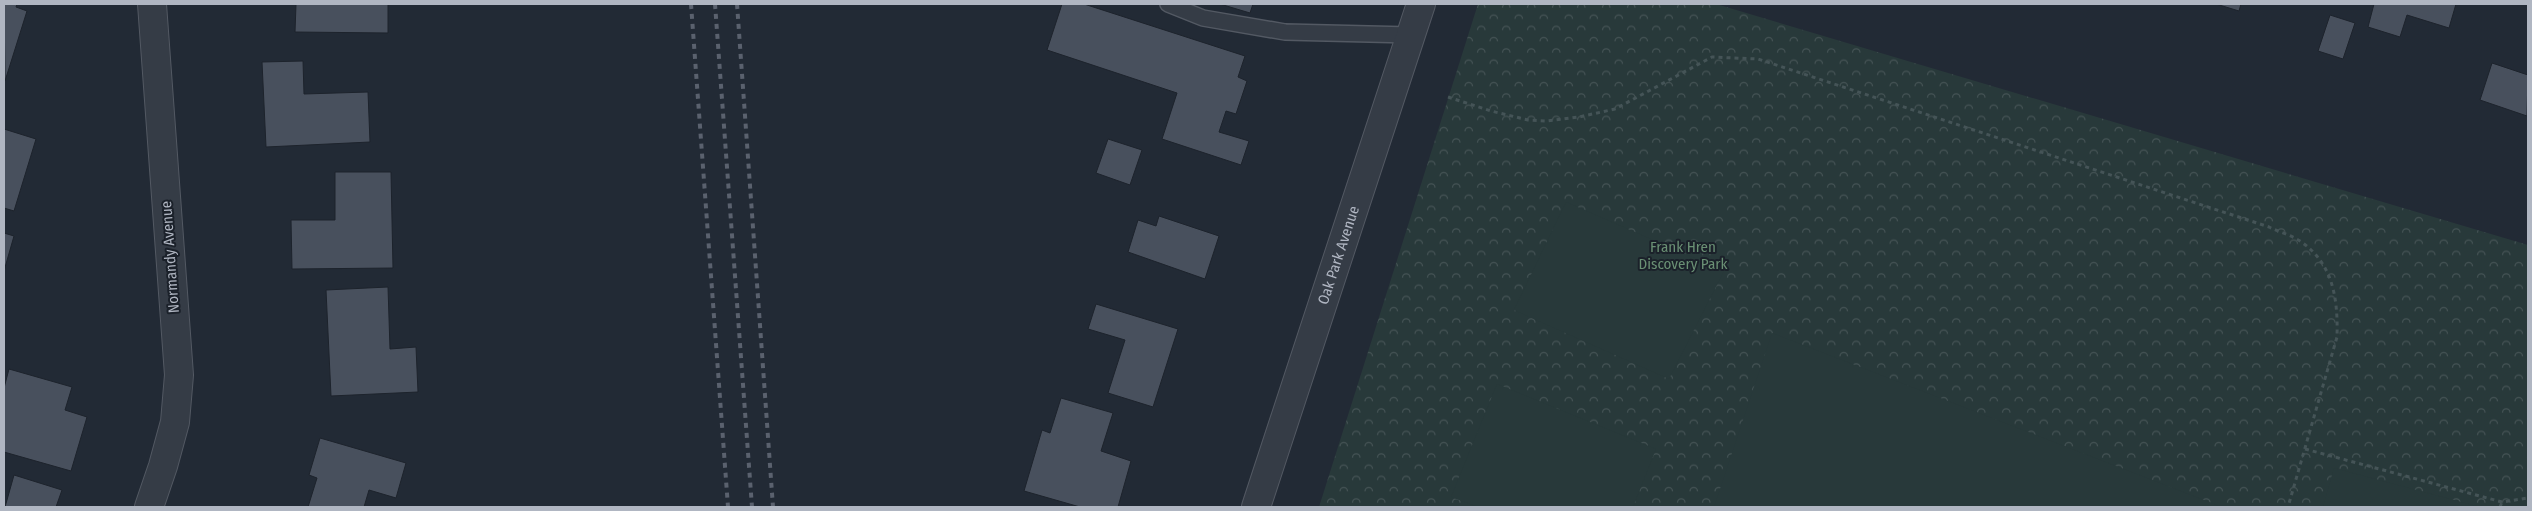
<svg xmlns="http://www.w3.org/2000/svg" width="2532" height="511" font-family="'Fira Sans Condensed',sans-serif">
  <defs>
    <pattern id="forest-crowns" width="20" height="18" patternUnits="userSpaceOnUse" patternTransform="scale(1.25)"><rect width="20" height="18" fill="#28393a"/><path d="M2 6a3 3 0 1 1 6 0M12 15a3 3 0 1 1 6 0" fill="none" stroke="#455355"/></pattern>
  </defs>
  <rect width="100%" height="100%" fill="#222a35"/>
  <path fill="url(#forest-crowns)" d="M 1478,4 L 1716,4 L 2528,245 L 2528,507 L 1319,507 Z"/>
  <g fill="#28393a">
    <path d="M 1566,202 L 1724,271 L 1669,379 L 1514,310 Z"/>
    <path d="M 1772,333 L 2222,507 L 1714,507 Z"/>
    <path d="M 1497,384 L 1656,449 L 1633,507 L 1478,507 L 1451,497 Z"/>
    <path d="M 2334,468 L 2480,507 L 2323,507 Z"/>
  </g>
  <g fill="#48505d" stroke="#1d232c">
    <path d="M 4,4 L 17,4 L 16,7 L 27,11 L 5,81 Z"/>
    <path d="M 296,4 L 388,4 L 388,33 L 295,32 Z"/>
    <path d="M 1062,4 L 1084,4 L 1245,56 L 1238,77 L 1247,81 L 1236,114 L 1226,111 L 1219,132 L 1249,141 L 1241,165 L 1162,139 L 1177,93 L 1047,50 Z"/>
    <path d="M 1220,4 L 1253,4 L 1250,13 Z"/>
    <path d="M 2216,4 L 2241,4 L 2239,11 Z"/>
    <path d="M 2374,4 L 2456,4 L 2449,28 L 2407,15 L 2400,37 L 2368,27 Z"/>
    <path d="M 2330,15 L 2355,23 L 2343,59 L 2318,51 Z"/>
    <path d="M 303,61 L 304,94 L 368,92 L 370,142 L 266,147 L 262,62 Z"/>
    <path d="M 2492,63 L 2528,75 L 2527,116 L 2480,100 Z"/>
    <path d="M 4,129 L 36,139 L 14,211 L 4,208 Z"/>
    <path d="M 1108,139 L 1142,150 L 1130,185 L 1096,173 Z"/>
    <path d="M 335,172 L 391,172 L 393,268 L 292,269 L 291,220 L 335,220 Z"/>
    <path d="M 1159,216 L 1219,236 L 1205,279 L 1128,252 L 1138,220 L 1156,226 Z"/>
    <path d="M 4,233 L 14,236 L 4,271 Z"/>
    <path d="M 388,287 L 390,349 L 416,347 L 418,392 L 331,396 L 326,290 Z"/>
    <path d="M 1096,304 L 1178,329 L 1153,407 L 1108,393 L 1125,340 L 1088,329 Z"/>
    <path d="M 9,369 L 72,387 L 65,410 L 87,417 L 71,471 L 4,452 L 4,388 Z"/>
    <path d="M 1061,398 L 1113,413 L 1101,451 L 1131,461 L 1118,507 L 1080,507 L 1024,491 L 1042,430 L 1050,433 Z"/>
    <path d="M 320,438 L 406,463 L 396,498 L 369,490 L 364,507 L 308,507 L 317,478 L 309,475 Z"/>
    <path d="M 14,475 L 62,490 L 56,507 L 5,507 Z"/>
  </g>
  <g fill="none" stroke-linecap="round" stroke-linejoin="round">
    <g stroke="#535963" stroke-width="18">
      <path id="lane" d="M 1168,4 L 1203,18 L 1285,32 L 1411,35"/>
    </g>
    <g stroke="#535963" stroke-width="30">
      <g id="street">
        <path d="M 149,507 L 163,466 L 175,422 L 179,375 L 152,4"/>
        <path id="s1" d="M 1256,507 L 1421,4"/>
      </g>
    </g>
    <g stroke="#455457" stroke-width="3" stroke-dasharray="4 4" stroke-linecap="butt">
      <path d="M 1448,97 L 1491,111 L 1528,120 L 1547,121 L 1579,117 L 1615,109 L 1712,57 L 1758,59 L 2269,227 C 2279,232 2291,235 2300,241 C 2334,264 2338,300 2337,337 L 2288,507"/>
      <path d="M 2305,449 L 2502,502 L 2528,498"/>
      <path d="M 2500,507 L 2502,502"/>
    </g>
    <use href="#lane" stroke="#353c46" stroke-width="15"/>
    <use href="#street" stroke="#353c46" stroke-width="28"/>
    <g stroke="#5a616e" stroke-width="4" stroke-dasharray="5 5" stroke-linecap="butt">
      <path d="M 691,4 L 728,507"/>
      <path d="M 715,4 L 752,507"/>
      <path d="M 737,4 L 773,507"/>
    </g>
  </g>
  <g text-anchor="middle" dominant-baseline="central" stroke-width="4" stroke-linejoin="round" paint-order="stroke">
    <g font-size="15" fill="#6a9074" stroke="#1b212a">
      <text x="1683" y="247">Frank Hren<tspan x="1683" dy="17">Discovery Park</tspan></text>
    </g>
    <g font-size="15" fill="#b0b6c2" stroke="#1b212a">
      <text stroke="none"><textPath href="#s1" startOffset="265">Oak Park Avenue</textPath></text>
      <text transform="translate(170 257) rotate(-94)">Normandy Avenue</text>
    </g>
  </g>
  <rect width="2532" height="511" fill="none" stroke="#b0b6c2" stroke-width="10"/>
</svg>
